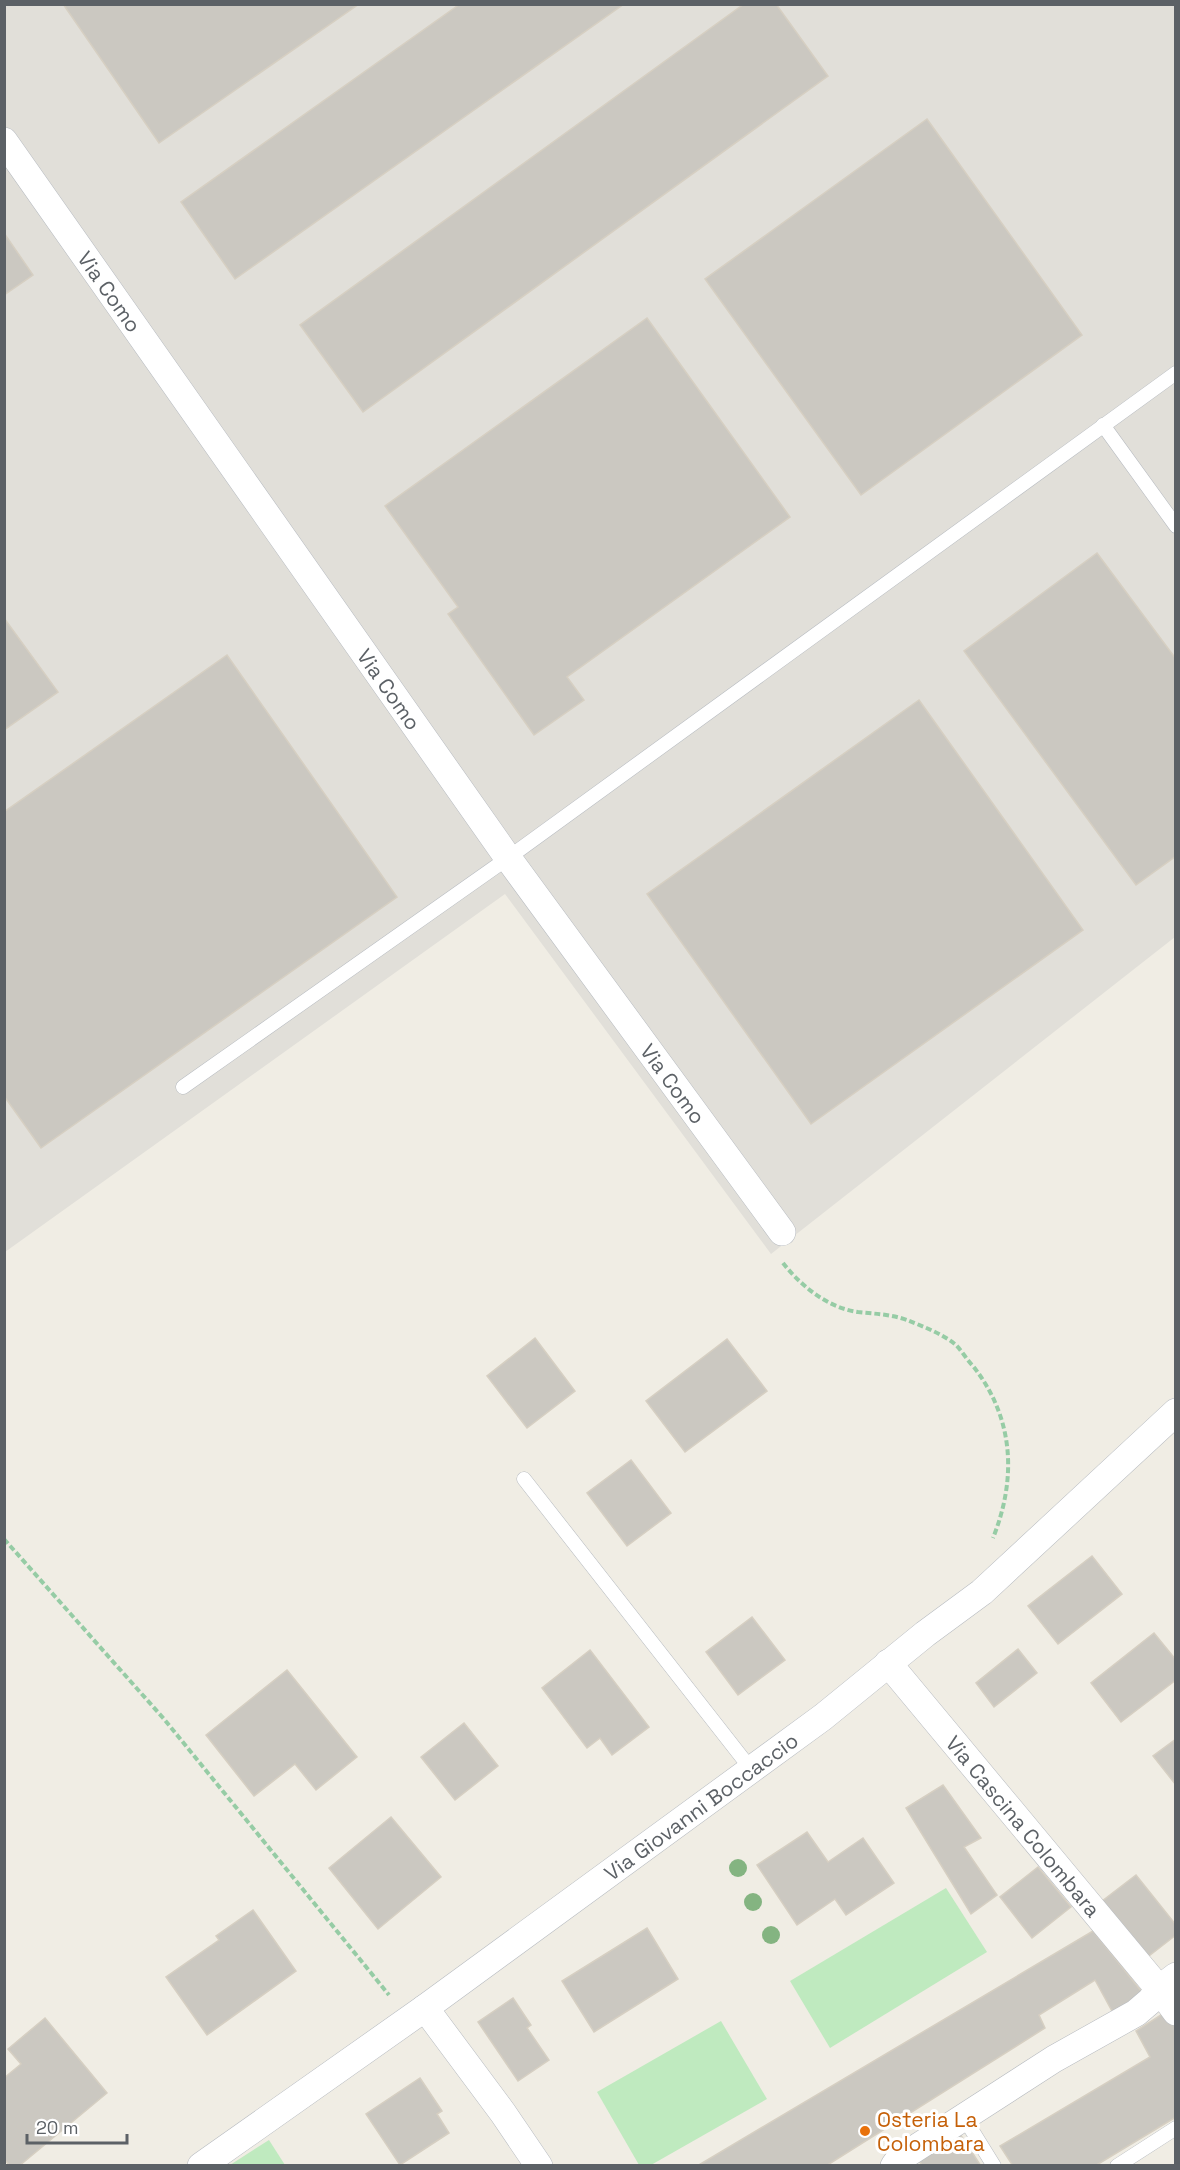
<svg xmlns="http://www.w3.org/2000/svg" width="1180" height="2170" font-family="'Space Grotesk',sans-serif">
  <rect width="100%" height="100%" fill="#f0ede4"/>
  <path fill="#e1dfd9" d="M 5,5 L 1175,5 L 1175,937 L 771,1254 L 505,894 L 5,1252 Z"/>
  <g fill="#bfeabf">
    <path d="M 946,1888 L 987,1952 L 830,2048 L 790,1981 Z"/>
    <path d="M 721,2021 L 767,2099 L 651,2165 L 639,2165 L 597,2092 Z"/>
    <path d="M 269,2140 L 285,2165 L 230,2165 Z"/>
  </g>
  <g fill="#cbc8c1" stroke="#d6cfc2" stroke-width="1.5">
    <path d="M 63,4 L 359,4 L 159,143 Z"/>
    <path d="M 460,4 L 624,4 L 235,279 L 181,202 Z"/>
    <path d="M 744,4 L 776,4 L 828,76 L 363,412 L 300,325 Z"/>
    <path d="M 927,119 L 1082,335 L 861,495 L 705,279 Z"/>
    <path d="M 4,233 L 33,275 L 4,295 Z"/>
    <path d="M 647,318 L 790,517 L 567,677 L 584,700 L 534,735 L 448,614 L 458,607 L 385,506 Z"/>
    <path d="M 1097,553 L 1176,659 L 1176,856 L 1136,885 L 964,651 Z"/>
    <path d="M 4,618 L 58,692 L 4,730 Z"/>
    <path d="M 227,655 L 397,897 L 41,1148 L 4,1096 L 4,812 Z"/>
    <path d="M 919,700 L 1083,930 L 811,1124 L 647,894 Z"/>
    <path d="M 535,1338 L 575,1391 L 527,1428 L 487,1376 Z"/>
    <path d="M 727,1339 L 767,1391 L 685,1452 L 646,1401 Z"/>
    <path d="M 631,1460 L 671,1513 L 627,1546 L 587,1493 Z"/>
    <path d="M 1092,1556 L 1122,1594 L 1058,1644 L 1028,1606 Z"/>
    <path d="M 752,1617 L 785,1660 L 738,1695 L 706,1652 Z"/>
    <path d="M 1154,1633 L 1176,1660 L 1176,1680 L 1121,1722 L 1091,1683 Z"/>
    <path d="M 1018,1649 L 1037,1673 L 994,1707 L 976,1683 Z"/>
    <path d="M 590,1650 L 649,1727 L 612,1755 L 600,1738 L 587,1748 L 542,1688 Z"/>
    <path d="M 287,1670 L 357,1757 L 316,1790 L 295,1764 L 254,1796 L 206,1735 Z"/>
    <path d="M 464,1723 L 498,1766 L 455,1800 L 421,1757 Z"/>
    <path d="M 1176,1739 L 1176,1785 L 1153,1756 Z"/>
    <path d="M 943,1785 L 981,1838 L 964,1847 L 997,1895 L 971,1914 L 906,1808 Z"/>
    <path d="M 391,1817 L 441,1877 L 378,1929 L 329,1868 Z"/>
    <path d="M 807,1832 L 828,1862 L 863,1838 L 894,1883 L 846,1915 L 835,1899 L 797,1925 L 757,1865 Z"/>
    <path d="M 1038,1867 L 1071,1907 L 1032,1938 L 1000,1897 Z"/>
    <path d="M 1136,1875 L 1176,1925 L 1176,1935 L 1145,1959 L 1101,1902 Z"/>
    <path d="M 253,1910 L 296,1971 L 207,2035 L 166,1977 L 219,1940 L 216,1936 Z"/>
    <path d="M 647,1928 L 678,1979 L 594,2032 L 562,1981 Z"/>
    <path d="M 1093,1931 L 1142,1992 L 1113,2013 L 1095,1980 L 1039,2015 L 1045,2028 L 826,2166 L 697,2166 Z"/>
    <path d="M 513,1998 L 531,2025 L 527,2028 L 549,2060 L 518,2081 L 478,2022 Z"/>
    <path d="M 1167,2011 L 1176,2024 L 1176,2117 L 1095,2166 L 1013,2166 L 1000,2146 L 1150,2057 L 1136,2031 Z"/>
    <path d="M 45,2018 L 107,2093 L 19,2166 L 10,2166 L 4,2159 L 4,2078 L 21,2064 L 8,2049 Z"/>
    <path d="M 420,2078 L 442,2111 L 437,2114 L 449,2133 L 400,2165 L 366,2114 Z"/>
    <path d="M 960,2134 L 981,2166 L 923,2166 L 919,2161 Z"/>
  </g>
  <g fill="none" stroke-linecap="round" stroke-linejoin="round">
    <g stroke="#b7bbc0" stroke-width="15">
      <g id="service">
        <path d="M 1103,425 L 1176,526"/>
        <path d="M 183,1087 L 508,858 L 1176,373"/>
        <path d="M 524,1479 L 751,1769"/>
        <path d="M 963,2116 L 994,2166"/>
        <path d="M 1117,2166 L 1176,2128"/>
      </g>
    </g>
    <g stroke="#b7bbc0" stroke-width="28">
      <g id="minor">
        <path id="s1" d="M 4,141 L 508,858 L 782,1232"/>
        <path id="s2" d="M 888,1663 L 1159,1989 L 1176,2012"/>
        <path d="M 425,2008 L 503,2113 L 539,2166"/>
        <path id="s3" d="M 201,2166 L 425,2008 L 823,1717 L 925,1634 L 982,1592 L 1176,1412"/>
        <path d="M 894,2166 L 899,2159 L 1054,2059 L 1136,2013 L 1150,2001 L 1159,1989 L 1176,1976"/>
      </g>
    </g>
    <g stroke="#96cca5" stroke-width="4" stroke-dasharray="6 3" stroke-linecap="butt">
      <path d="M 783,1263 C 801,1286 828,1308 858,1312 C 875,1314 890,1314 907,1320 C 922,1326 943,1334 956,1345 C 962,1351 967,1360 973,1366 C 1014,1418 1017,1478 993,1538"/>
      <path d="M 4,1539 L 164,1719 L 389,1995"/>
    </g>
    <use href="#service" stroke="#fff" stroke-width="14"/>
    <use href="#minor" stroke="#fff" stroke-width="27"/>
  </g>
  <g fill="#84b481">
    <circle cx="738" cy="1868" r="9"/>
    <circle cx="753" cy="1902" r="9"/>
    <circle cx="771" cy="1935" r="9"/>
  </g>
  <circle fill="#e8710a" stroke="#fff" stroke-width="2" cx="865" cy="2131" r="6"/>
  <g text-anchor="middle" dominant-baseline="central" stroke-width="6" stroke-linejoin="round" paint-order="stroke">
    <g font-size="21" fill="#5c6166" stroke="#fff">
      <text stroke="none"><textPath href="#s1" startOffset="184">Via Como</textPath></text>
      <text stroke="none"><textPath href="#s1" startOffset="670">Via Como</textPath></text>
      <text stroke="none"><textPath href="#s1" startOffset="1156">Via Como</textPath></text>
      <text stroke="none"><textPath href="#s3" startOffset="616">Via Giovanni Boccaccio</textPath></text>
      <text stroke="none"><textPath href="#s2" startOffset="212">Via Cascina Colombara</textPath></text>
    </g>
    <g font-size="21" fill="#c56008" stroke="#fff" text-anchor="start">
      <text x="877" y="2119">Osteria La<tspan x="877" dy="24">Colombara</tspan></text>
    </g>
  </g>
  <rect width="1180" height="2170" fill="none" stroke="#5c6166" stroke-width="12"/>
  <path d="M27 2134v9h100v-9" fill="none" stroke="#5c6166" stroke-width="3"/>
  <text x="36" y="2134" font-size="18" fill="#5c6166" stroke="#ffffff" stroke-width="4.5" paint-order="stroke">20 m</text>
</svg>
